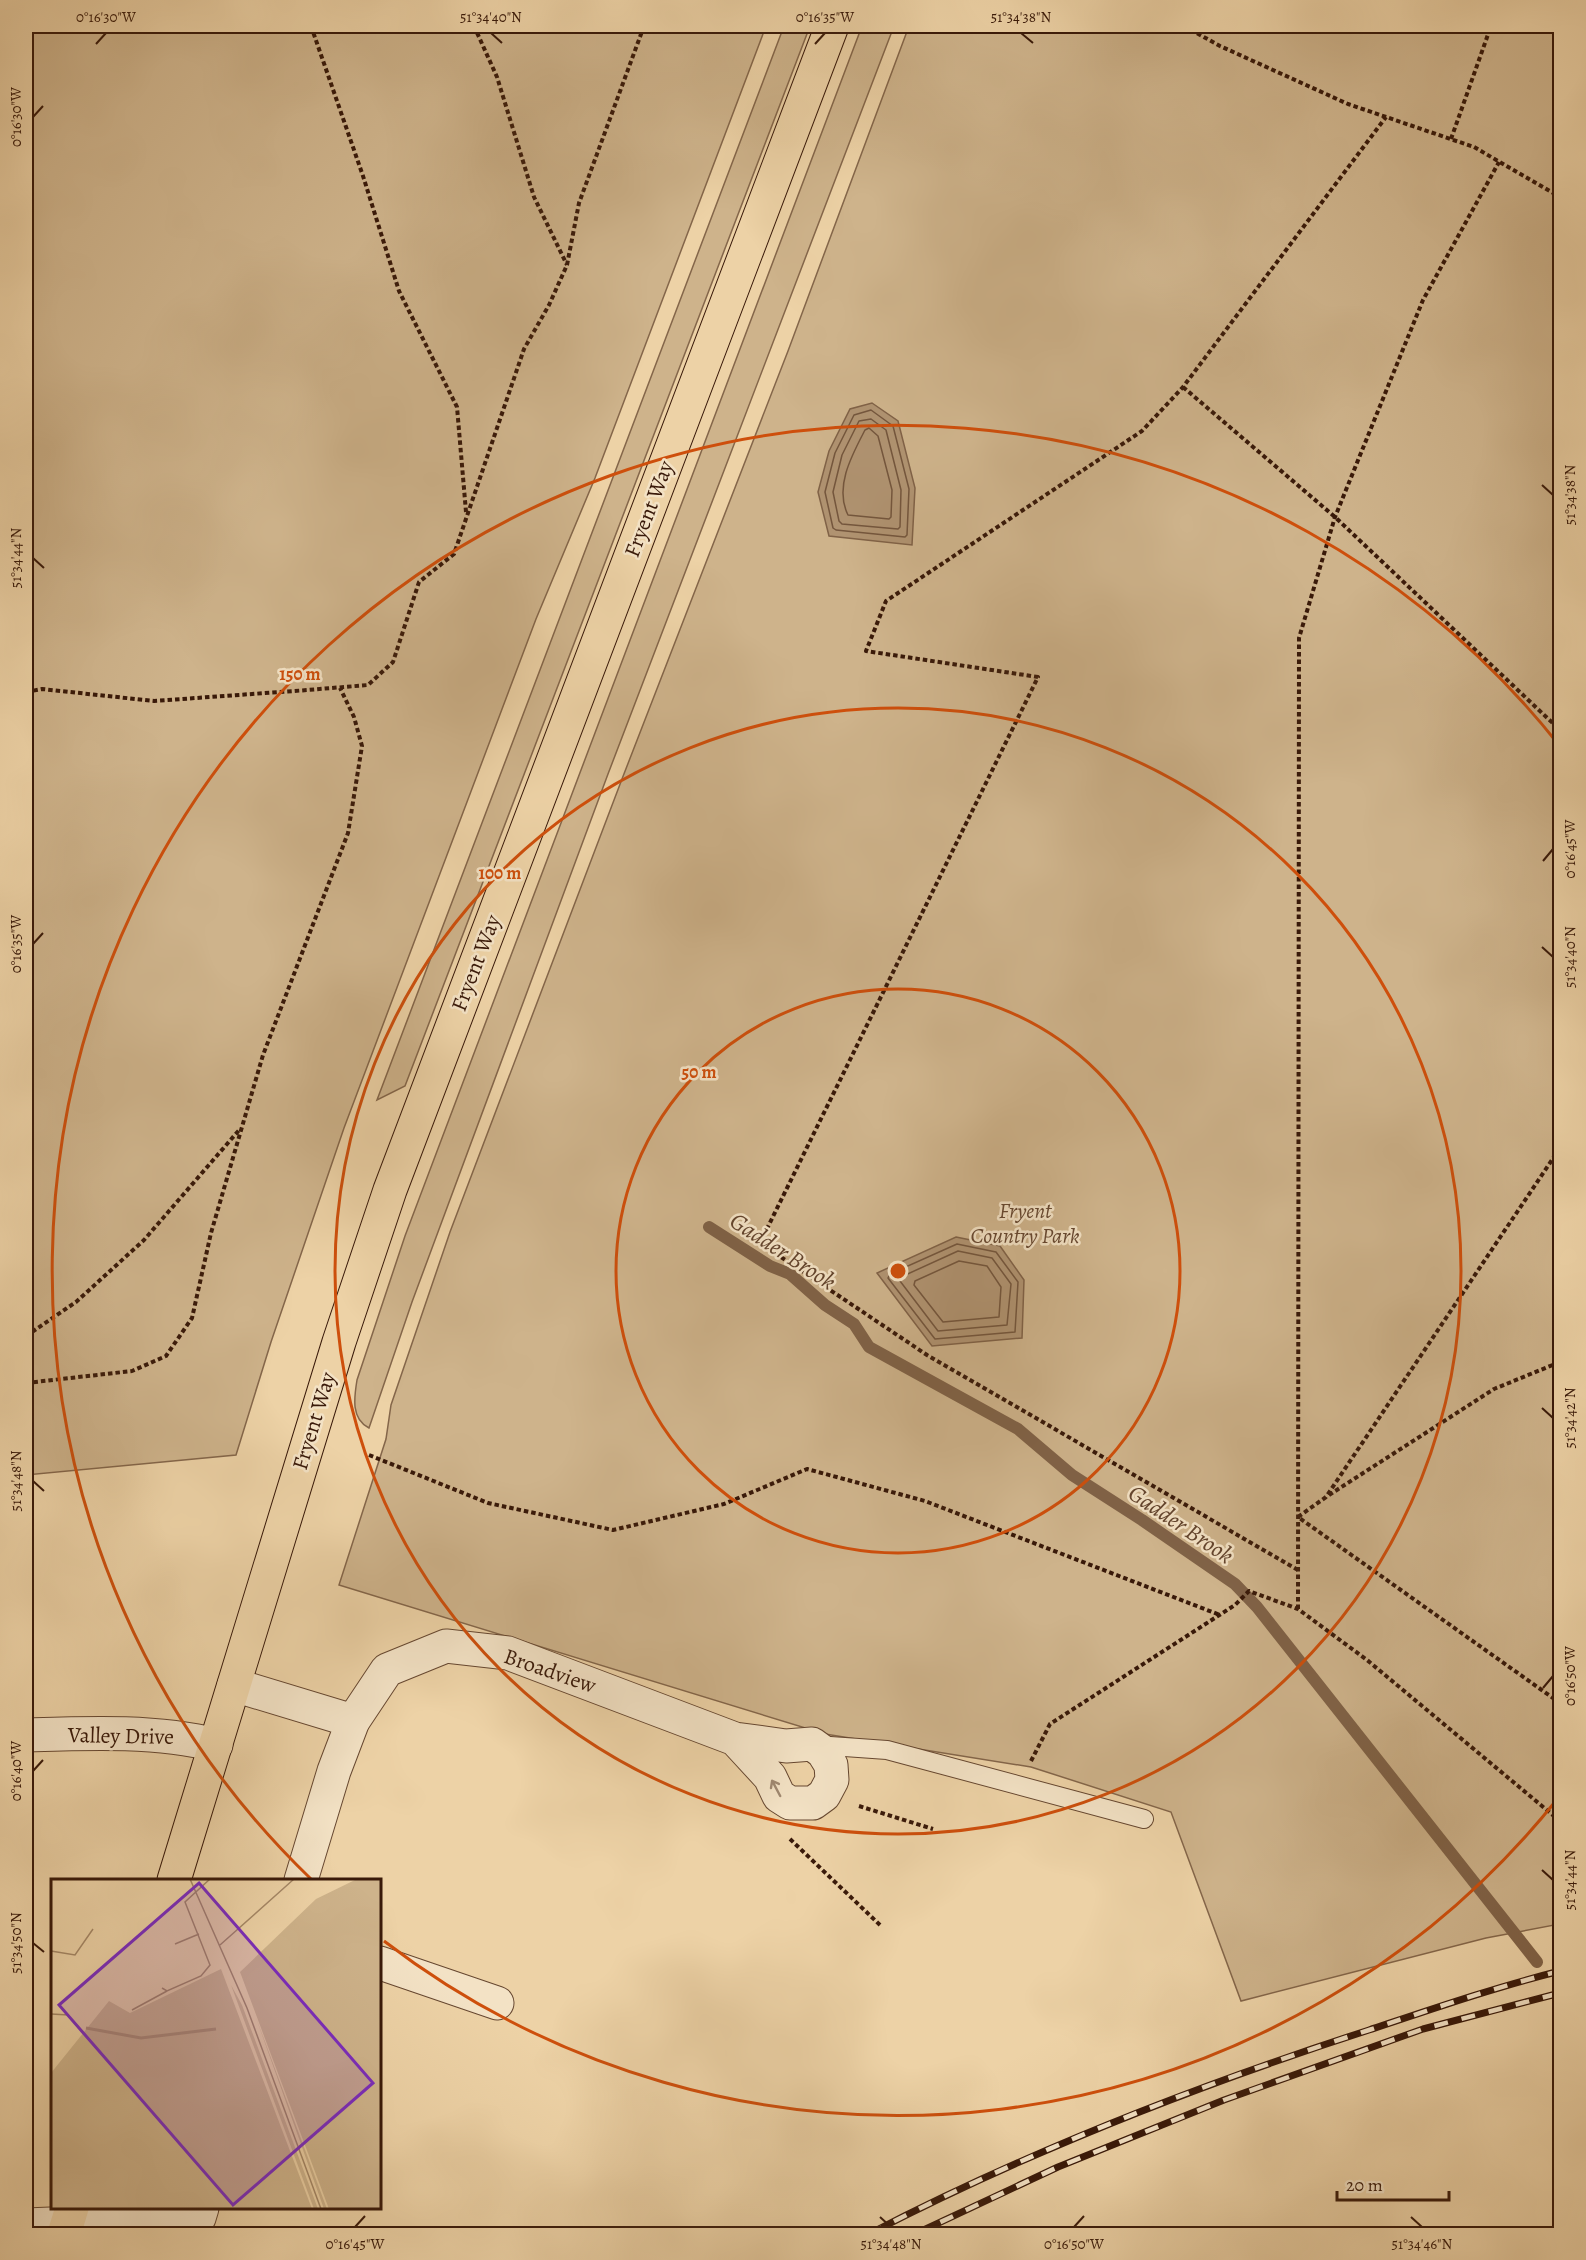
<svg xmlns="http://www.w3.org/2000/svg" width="1586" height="2260" font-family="Alegreya,serif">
  <rect width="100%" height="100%" fill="#edd2a6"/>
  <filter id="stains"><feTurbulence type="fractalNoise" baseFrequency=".00333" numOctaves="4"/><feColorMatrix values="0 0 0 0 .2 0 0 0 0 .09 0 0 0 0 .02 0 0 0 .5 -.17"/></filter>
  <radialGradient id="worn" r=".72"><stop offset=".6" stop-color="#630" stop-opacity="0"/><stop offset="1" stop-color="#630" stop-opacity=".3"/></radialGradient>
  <g fill="#ceb38b" stroke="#84664a" stroke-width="1.5">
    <path d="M 26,26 L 766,26 L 595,478 L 536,619 L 344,1128 L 271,1342 L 236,1455 L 26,1475 Z"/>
    <path d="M 784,26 L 810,26 L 405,1086 L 377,1100 Z"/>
    <path d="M 862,26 L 894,26 L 608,774 L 412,1302 L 369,1428 C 351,1419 354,1398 357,1380 L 405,1236 Z"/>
    <path d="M 909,26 L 1560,26 L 1560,1924 L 1486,1938 L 1241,2001 L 1171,1812 L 1031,1767 L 825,1734 L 339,1585 L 386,1439 L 391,1405 L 450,1232 L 622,779 L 788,351 Z"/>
  </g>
  <g fill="#b09371" stroke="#806247" stroke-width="1.5">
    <path d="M 872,403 L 898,421 L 915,488 L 912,545 L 829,536 L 818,492 L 829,451 L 850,409 Z"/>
    <path d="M 956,1237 L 1000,1246 L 1024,1280 L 1022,1338 L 932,1346 L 877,1273 Z"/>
  </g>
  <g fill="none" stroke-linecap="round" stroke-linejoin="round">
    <g stroke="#74563d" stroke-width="1.5">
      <path d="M 871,410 L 893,426 L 909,489 L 907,535 L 905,537 L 836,530 L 833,528 L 825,492 L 835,453 L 854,415 Z"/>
      <path d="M 871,419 L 886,430 L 901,490 L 900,527 L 898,529 L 842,524 L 839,521 L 833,492 L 842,455 L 859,421 Z"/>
      <path d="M 869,428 L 878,436 L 892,490 L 891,517 L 889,519 L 848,515 C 834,487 852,455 865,430 Z"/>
      <path d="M 957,1244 L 996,1252 L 1018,1282 L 1015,1332 L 935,1339 L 888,1278 L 890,1274 Z"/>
      <path d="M 958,1251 L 992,1258 L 1011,1284 L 1007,1325 L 938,1331 L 900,1281 L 901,1277 Z"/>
      <path d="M 959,1261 L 987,1266 L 1001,1287 L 999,1317 L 943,1322 L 914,1285 L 915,1281 Z"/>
    </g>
    <path stroke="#806247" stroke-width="12" d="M 709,1227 L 770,1266 L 790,1274 L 825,1305 L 854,1324 L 869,1347 L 1018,1429 L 1072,1475 L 1142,1520 L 1235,1584 L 1257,1607 L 1537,1962"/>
    <g stroke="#664730" stroke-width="20">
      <path id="service" d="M 816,1745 L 887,1750 L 1144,1819"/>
    </g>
    <g stroke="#664730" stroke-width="35">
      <g id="minor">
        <path d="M 234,1685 L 353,1721"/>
        <path d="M 26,1735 C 88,1733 155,1730 216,1745"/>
        <path d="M 301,1880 L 334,1771 L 353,1721 L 387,1670 L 446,1646 L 508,1653 L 735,1739 L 786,1746 L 812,1744 L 823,1752 L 831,1765 L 832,1780 L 824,1795 L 813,1803 L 790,1803 L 779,1796 L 770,1777 L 735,1739"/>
        <path d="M 380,1963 L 497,2003"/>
        <path d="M 26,2225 L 199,2218 L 202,2208"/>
      </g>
    </g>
    <g stroke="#391909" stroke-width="35">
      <g id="primary">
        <path d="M 174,1880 L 339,1342 L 390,1190 L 832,26"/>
        <path d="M 64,2234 L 72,2208"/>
      </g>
    </g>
    <g stroke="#391909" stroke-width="4" stroke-dasharray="4.5 3" stroke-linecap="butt">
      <path d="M 311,26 L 363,176 L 399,291 L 457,407 L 466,512"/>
      <path d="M 474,26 L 497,77 L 534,197 L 567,265"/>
      <path d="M 1184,26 L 1220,46 L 1348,104 L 1474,147 L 1560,197"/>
      <path d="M 1451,139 L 1491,26"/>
      <path d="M 1183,387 L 1335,517 L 1560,730"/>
      <path d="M 26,692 L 42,689 L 154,701 L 308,690 L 368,685 L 393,662 L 419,582 L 454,554 L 524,349 L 549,305 L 567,265 L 579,203 L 644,26"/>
      <path d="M 1560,1148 L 1326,1497 L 1298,1517 L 1560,1703"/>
      <path d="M 26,1336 L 76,1302 L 144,1240 L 240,1129"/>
      <path d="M 26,1383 L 132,1371 L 166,1356 L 192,1318 L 211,1233 L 263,1055 L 348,833 L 362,746 L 354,717 L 340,688"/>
      <path d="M 369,1455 L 488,1503 L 613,1530 L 724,1504 L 807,1469 L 925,1501 L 1220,1615"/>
      <path d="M 1329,1495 L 1494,1389 L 1560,1362"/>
      <path d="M 1298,1570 L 927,1355 L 760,1243 L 1038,677 L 866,651 L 886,601 L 1142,431 L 1183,387 L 1386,117"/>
      <path d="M 1298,1609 L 1299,638 L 1335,517 L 1423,300 L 1499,162"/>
      <path d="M 1031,1761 L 1050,1724 L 1235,1605 L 1249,1591 L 1298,1609 L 1367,1660 L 1560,1821"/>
      <path d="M 859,1806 L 933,1829"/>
      <path d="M 790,1839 L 880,1925"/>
    </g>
    <use href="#service" stroke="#f3e2c5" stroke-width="18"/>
    <use href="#minor" stroke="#f3e2c5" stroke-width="33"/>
    <use href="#primary" stroke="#edd2a6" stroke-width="33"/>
    <g stroke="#391909" stroke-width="7">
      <g id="rail">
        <path d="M 869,2234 C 1029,2151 1199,2085 1369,2030 C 1432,2009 1496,1987 1560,1971"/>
        <path d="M 915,2234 L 1058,2167 L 1224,2100 L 1423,2029 L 1560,1993"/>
      </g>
    </g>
    <use href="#rail" stroke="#f3e2c5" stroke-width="4.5" stroke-dasharray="14" stroke-linecap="butt"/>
  </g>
  <defs><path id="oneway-shaft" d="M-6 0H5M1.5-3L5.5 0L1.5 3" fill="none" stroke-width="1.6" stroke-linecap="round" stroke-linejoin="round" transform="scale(1.5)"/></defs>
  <use stroke="#9f8870" href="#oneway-shaft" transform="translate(776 1788) rotate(-118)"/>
  <path fill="none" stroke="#391909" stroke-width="2" d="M 491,33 L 502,43M 1021,33 L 1033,43M 96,44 L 106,33M 815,44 L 825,33M 33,117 L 43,106M 1542,485 L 1553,495M 33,558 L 44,568M 1543,861 L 1553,849M 33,944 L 43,933M 1542,947 L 1553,957M 1542,1408 L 1553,1418M 33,1481 L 44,1491M 1543,1688 L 1553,1676M 33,1771 L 43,1760M 1542,1870 L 1553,1880M 33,1943 L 44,1952M 880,2217 L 891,2227M 1411,2217 L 1422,2227M 355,2227 L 365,2216M 1074,2227 L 1084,2216"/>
  <g fill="none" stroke="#ce4f0c" stroke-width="3">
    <circle cx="898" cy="1271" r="282"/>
    <circle cx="898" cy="1271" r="563"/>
    <path d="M1559 1797A845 845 0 0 1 384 1941M311 1879A845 845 0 1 1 1559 745"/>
  </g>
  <g text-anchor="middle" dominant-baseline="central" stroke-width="5" stroke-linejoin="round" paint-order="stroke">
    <g font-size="22" fill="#391909" stroke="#f3e2c5">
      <text transform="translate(649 509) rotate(-69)">Fryent Way</text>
      <text transform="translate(476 963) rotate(-69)">Fryent Way</text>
      <text transform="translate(314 1421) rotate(-73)">Fryent Way</text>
      <text transform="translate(550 1671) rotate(19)">Broadview</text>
      <text transform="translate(121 1736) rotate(1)">Valley Drive</text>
    </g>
    <g font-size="22" font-style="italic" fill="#664730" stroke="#f3e2c5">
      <text x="1025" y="1211">Fryent<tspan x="1025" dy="25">Country Park</tspan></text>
    </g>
    <g font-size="24" font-style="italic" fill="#63442d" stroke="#f3e2c5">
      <text transform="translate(783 1251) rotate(33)">Gadder Brook</text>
      <text transform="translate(1181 1524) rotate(34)">Gadder Brook</text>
    </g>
  </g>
  <g transform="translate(51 1879)">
    <rect width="330" height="330" fill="#edd2a6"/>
    <path d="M 306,0 L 330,0 L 330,330 L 278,330 L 189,93 L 265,20 ZM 170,90 L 261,330 L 0,330 L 0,194 L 58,122 L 79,134 ZM 180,106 L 191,126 L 267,330 L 263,330 ZM 204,136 L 276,330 L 273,330 Z" fill="#ceb38b"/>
    <path fill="none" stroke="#b09371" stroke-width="3" d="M 35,149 L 90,159 L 165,150"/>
    <path fill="none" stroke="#a58867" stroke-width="1.5" d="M 139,0 L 196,129 L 270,330M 124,65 L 148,55M 169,66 L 243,0M 0,72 L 24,76 L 42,50M 111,109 L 116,112 L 150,97 L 159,86 L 134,23 L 159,0M 81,131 L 116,112M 0,135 L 18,136"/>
    <path fill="#7b2cbf" fill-opacity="0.15" stroke="#7b2cbf" stroke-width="3" d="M 148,4 L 322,204 L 182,326 L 8,126 Z"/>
    <rect width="330" height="330" fill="none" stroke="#391909" stroke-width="3"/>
  </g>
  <circle cx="898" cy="1271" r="9" fill="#ce4f0c" stroke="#f3e2c5" stroke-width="3"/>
  <g font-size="18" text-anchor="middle" font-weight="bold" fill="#ce4f0c" stroke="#f3e2c5" stroke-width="5" stroke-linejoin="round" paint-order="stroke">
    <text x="300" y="680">150 m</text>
    <text x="500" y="879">100 m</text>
    <text x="699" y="1078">50 m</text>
  </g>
  <rect width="1586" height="2260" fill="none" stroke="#edd2a6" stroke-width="66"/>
  <path d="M1337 2191v9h112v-9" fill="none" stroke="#391909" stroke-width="3"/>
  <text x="1346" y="2191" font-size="18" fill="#391909" stroke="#f3e2c5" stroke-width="4.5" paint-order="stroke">20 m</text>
  <rect x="33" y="33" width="1520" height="2194" fill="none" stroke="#391909" stroke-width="2"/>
  <g font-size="15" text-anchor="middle" fill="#391909">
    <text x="106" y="22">0°16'30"W</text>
    <text x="491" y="22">51°34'40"N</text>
    <text x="825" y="22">0°16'35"W</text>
    <text x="1021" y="22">51°34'38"N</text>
    <text transform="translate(16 117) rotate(-90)" y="5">0°16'30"W</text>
    <text transform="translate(1570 495) rotate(-90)" y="5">51°34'38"N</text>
    <text transform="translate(16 558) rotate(-90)" y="5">51°34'44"N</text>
    <text transform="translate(1570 849) rotate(-90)" y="5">0°16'45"W</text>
    <text transform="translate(16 944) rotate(-90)" y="5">0°16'35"W</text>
    <text transform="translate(1570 957) rotate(-90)" y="5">51°34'40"N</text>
    <text transform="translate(1570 1418) rotate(-90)" y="5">51°34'42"N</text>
    <text transform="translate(16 1481) rotate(-90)" y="5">51°34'48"N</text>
    <text transform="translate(1570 1676) rotate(-90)" y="5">0°16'50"W</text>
    <text transform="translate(16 1771) rotate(-90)" y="5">0°16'40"W</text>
    <text transform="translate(1570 1880) rotate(-90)" y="5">51°34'44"N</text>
    <text transform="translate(16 1943) rotate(-90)" y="5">51°34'50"N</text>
    <text x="355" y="2249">0°16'45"W</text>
    <text x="891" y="2249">51°34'48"N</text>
    <text x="1074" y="2249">0°16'50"W</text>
    <text x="1422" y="2249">51°34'46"N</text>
  </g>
  <rect width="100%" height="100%" filter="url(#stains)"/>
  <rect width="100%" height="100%" fill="url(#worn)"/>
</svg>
